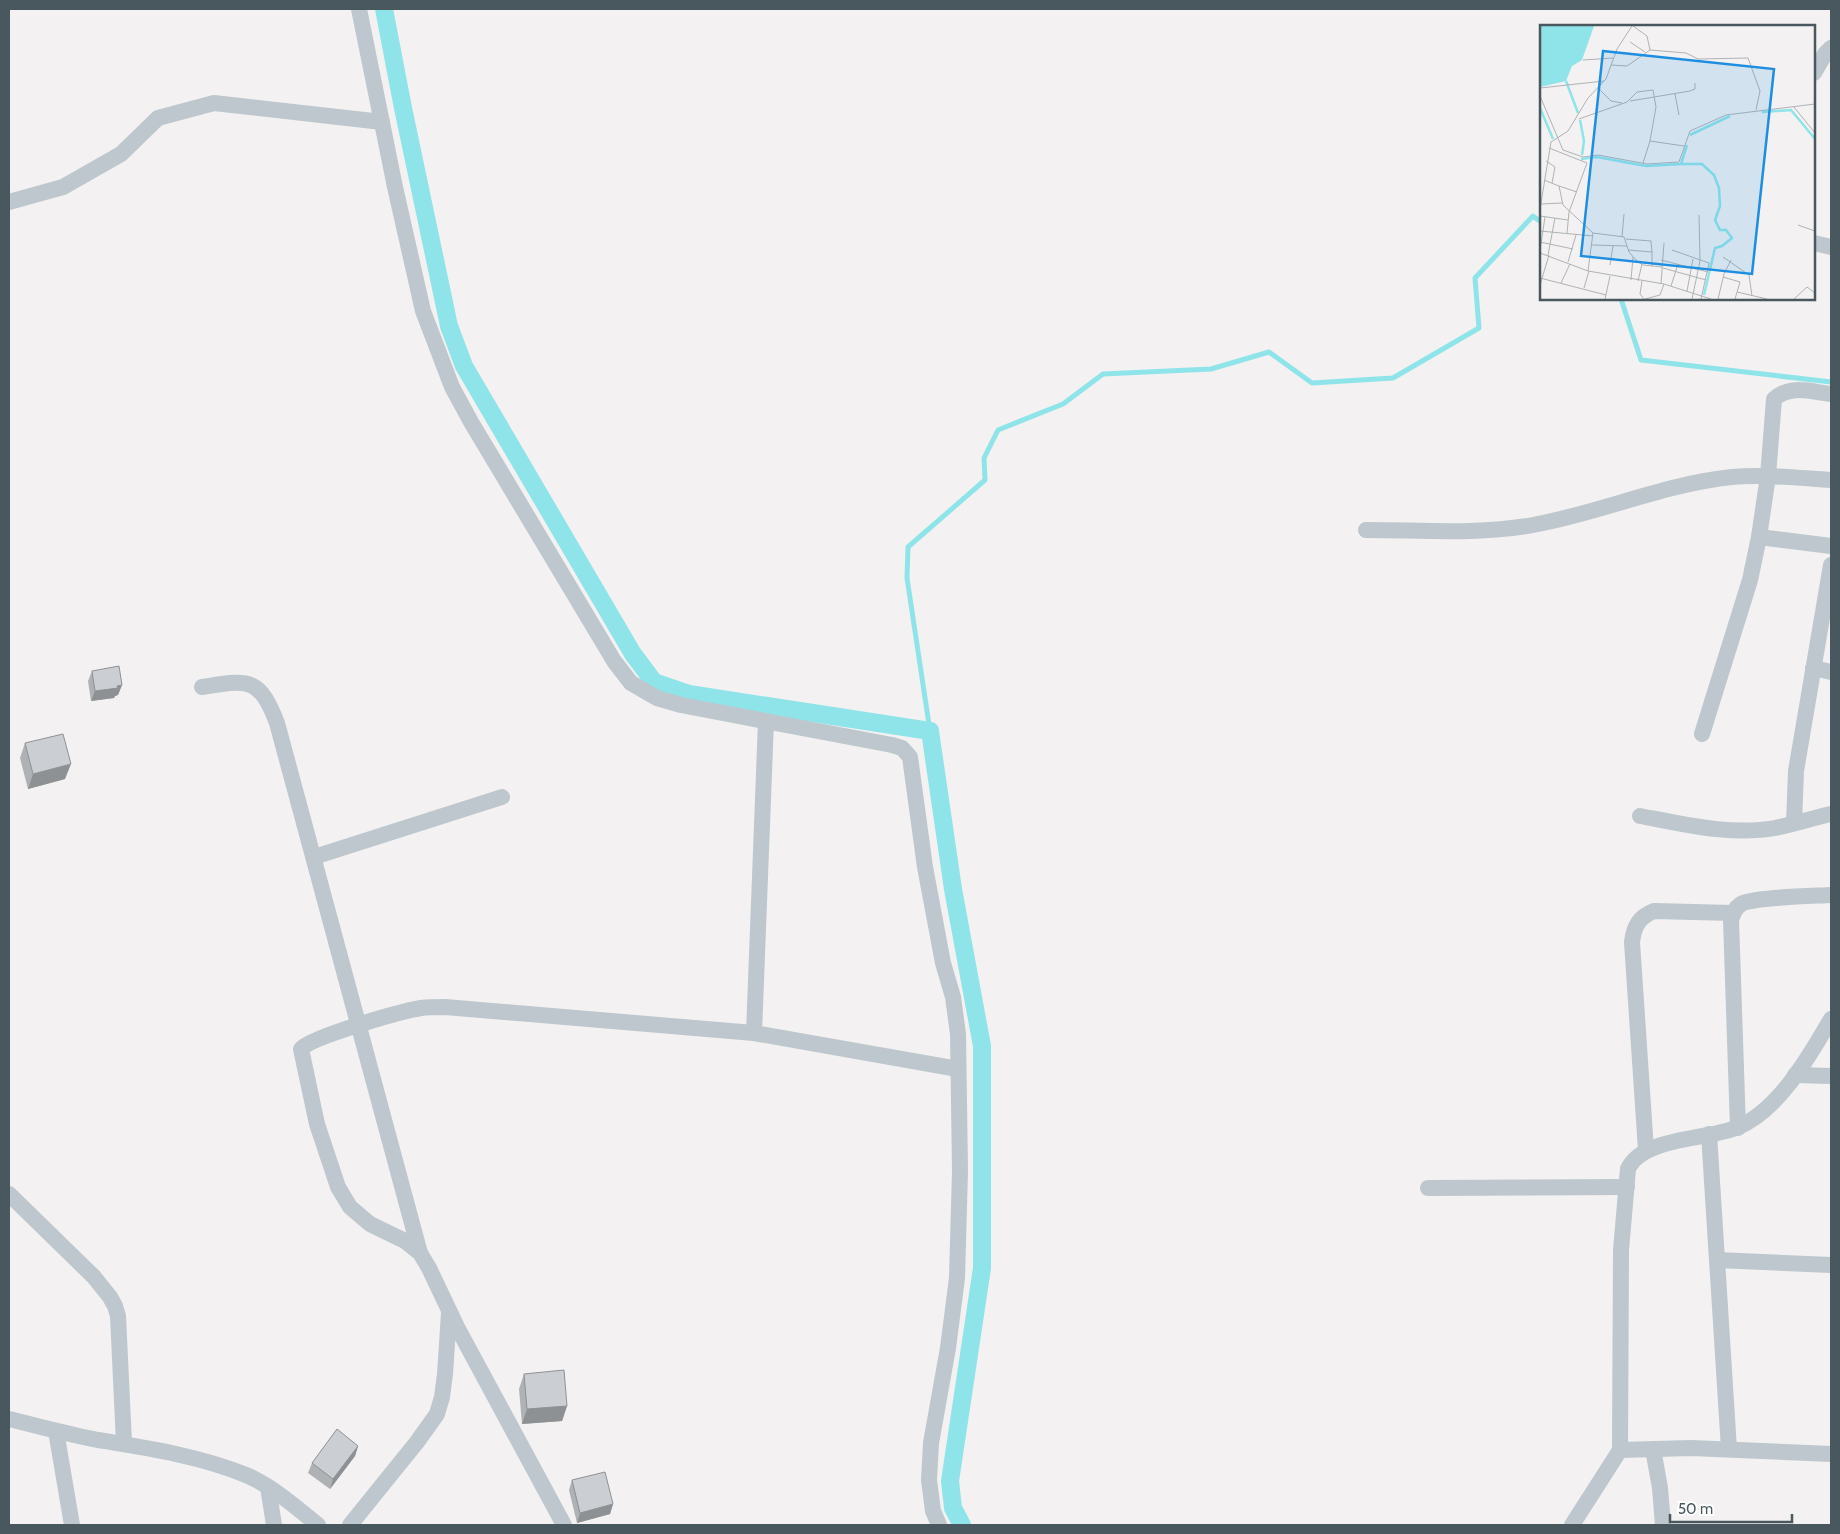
<svg xmlns="http://www.w3.org/2000/svg" width="1840" height="1534" font-family="Cabin,sans-serif">
  <rect width="100%" height="100%" fill="#f3f1f1"/>
  <g fill="none" stroke-linecap="round" stroke-linejoin="round">
    <g stroke="#8fe4ea" stroke-width="5">
      <path d="M 1621,299 L 1641,360 L 1831,382"/>
      <path d="M 930,731 L 907,578 L 908,547 L 985,480 L 984,458 L 998,430 L 1063,404 L 1103,374 L 1211,369 L 1269,352 L 1312,383 L 1393,378 L 1479,328 L 1475,278 L 1533,216 L 1541,222"/>
    </g>
    <path stroke="#8fe4ea" stroke-width="18" d="M 384,9 L 403,108 L 449,326 L 464,366 L 633,654 L 654,682 L 689,694 L 930,731 L 953,889 L 982,1046 L 982,1268 L 950,1481 L 953,1508 L 962,1525"/>
    <g stroke="#bdc7cd" stroke-width="16">
      <path d="M 359,9 L 395,187 L 423,311 L 452,387 L 471,422 L 614,661 L 631,683 L 657,698 L 681,705 L 892,745 L 902,748 L 910,757 L 925,867 L 943,963 L 953,997 L 958,1034 L 960,1171 L 957,1278 L 948,1348 L 931,1443 L 929,1480 L 933,1511 L 939,1525"/>
      <path d="M 1814,73 L 1825,54 L 1831,48"/>
      <path d="M 9,202 L 63,187 L 121,154 L 158,118 L 214,103 L 382,122"/>
      <path d="M 1814,243 L 1831,247"/>
      <path d="M 1366,530 C 1421,530 1478,535 1533,525 C 1600,513 1664,484 1732,477 C 1765,474 1799,478 1831,480"/>
      <path d="M 1759,537 L 1831,546"/>
      <path d="M 1813,668 L 1831,672"/>
      <path d="M 202,687 C 248,680 259,676 277,723 L 420,1253"/>
      <path d="M 766,721 L 754,1033 L 958,1069"/>
      <path d="M 1702,734 L 1750,580 L 1759,537 L 1768,476 L 1774,399 C 1790,384 1812,392 1831,394"/>
      <path d="M 1640,816 C 1683,824 1731,836 1775,828 C 1794,824 1813,818 1831,814"/>
      <path d="M 1794,823 L 1796,771 L 1831,565"/>
      <path d="M 314,857 L 502,797"/>
      <path d="M 1795,1075 L 1831,1076"/>
      <path d="M 1738,1128 L 1731,920 C 1733,913 1735,908 1741,904 C 1754,897 1814,896 1831,895"/>
      <path d="M 1709,1134 L 1729,1449"/>
      <path d="M 1646,1150 L 1632,942 C 1634,926 1639,917 1654,911 L 1733,913"/>
      <path d="M 1428,1188 L 1627,1187"/>
      <path d="M 9,1194 L 94,1277 L 110,1297 L 115,1306 L 118,1316 L 124,1443"/>
      <path d="M 1717,1260 L 1831,1265"/>
      <path d="M 9,1419 C 38,1426 68,1434 98,1440 C 147,1448 200,1456 246,1475 C 272,1486 296,1507 318,1525"/>
      <path d="M 56,1431 L 72,1525"/>
      <path d="M 1653,1449 L 1660,1488 L 1663,1525"/>
      <path d="M 1620,1450 L 1621,1250 L 1628,1169 C 1642,1137 1709,1140 1738,1127 C 1779,1110 1810,1055 1831,1019"/>
      <path d="M 268,1487 L 274,1525"/>
      <path d="M 350,1525 L 417,1442 L 437,1414 L 442,1397 L 445,1374 L 449,1313"/>
      <path d="M 564,1525 L 457,1327 L 429,1268 L 420,1253 L 405,1241 L 370,1224 L 350,1207 L 338,1187 L 317,1124 L 301,1049 C 311,1037 402,1011 421,1008 C 429,1007 437,1007 445,1007 L 754,1033"/>
      <path d="M 1572,1525 L 1620,1450 L 1691,1448 L 1831,1454"/>
    </g>
  </g>
  <g fill="#afb2b5">
    <path d="M 92,671 L 122,685 L 118,695 L 115,696 L 114,698 L 91,701 L 88,681 Z"/>
    <path d="M 25,743 L 65,779 L 28,789 L 20,758 Z"/>
    <path d="M 524,1374 L 567,1406 L 562,1421 L 522,1424 L 519,1389 Z"/>
    <path d="M 358,1446 L 355,1456 L 330,1489 L 308,1473 L 312,1463 Z"/>
    <path d="M 572,1480 L 613,1504 L 610,1514 L 577,1523 L 569,1490 Z"/>
  </g>
  <g fill="#8e9194">
    <path d="M 122,685 L 118,695 L 115,696 L 114,698 L 91,701 L 95,691 Z"/>
    <path d="M 71,764 L 65,779 L 28,789 L 33,774 Z"/>
    <path d="M 567,1406 L 562,1421 L 522,1424 L 527,1409 Z"/>
    <path d="M 358,1446 L 355,1456 L 330,1489 L 333,1479 Z"/>
    <path d="M 613,1504 L 610,1514 L 577,1523 L 580,1513 Z"/>
  </g>
  <g fill="#cbcfd3" stroke="#8e9194">
    <path d="M 119,666 L 122,685 L 117,686 L 118,688 L 95,691 L 92,671 Z"/>
    <path d="M 63,734 L 71,764 L 33,774 L 25,743 Z"/>
    <path d="M 564,1370 L 567,1406 L 527,1409 L 524,1374 Z"/>
    <path d="M 337,1429 L 358,1446 L 333,1479 L 312,1463 Z"/>
    <path d="M 605,1472 L 613,1504 L 580,1513 L 572,1480 Z"/>
  </g>
  <g transform="translate(1540 25)">
    <rect width="275" height="275" fill="#f3f1f1"/>
    <path d="M 0,1 L 54,1 L 42,35 L 32,41 L 26,56 L 0,62 Z" fill="#8fe4ea"/>
    <path fill="none" stroke="#8fe4ea" stroke-width="2.5" d="M 26,56 L 38,88M 0,83 L 13,114M 222,87 L 251,85 L 275,114M 40,95 L 44,116 L 42,130M 150,110 L 190,91M 41,134 L 57,132 L 106,141 L 141,139 L 147,120M 141,139 L 162,139 L 174,150 L 179,163 L 180,181 L 175,195 L 180,205 L 186,205 L 192,213 L 182,221 L 175,223 L 164,270"/>
    <path fill="none" stroke="#afb3b6" stroke-width="1" d="M 93,1 L 107,11 L 110,25M 90,17 L 105,27M 43,35 L 73,33M 71,40 L 87,41 L 110,25 L 146,28 L 158,34 L 208,33 L 220,66 L 216,85M 0,63 L 64,56M 58,63 L 71,76 L 82,78M 135,69 L 139,90M 0,71 L 23,125 L 43,132 L 58,130 L 107,139 L 139,137 L 150,106 L 186,90 L 275,79M 90,76 L 150,66 L 155,64 L 155,58M 254,82 L 275,108M 39,94 L 87,77 L 97,67 L 113,65 L 116,82 L 110,116M 9,123 L 47,138 L 29,187 L 27,208M 6,136 L 15,142 L 12,158M 103,138 L 110,116 L 144,121M 4,155 L 19,161 L 23,180 L 53,208 L 48,246M 19,161 L 37,167M 1,179 L 22,178M 0,184 L 11,117 L 28,106 L 48,73 L 66,54 L 77,24 L 92,1M 0,191 L 28,195M 258,200 L 275,206M 0,206 L 53,211M 53,208 L 84,212 L 89,227 L 96,235 L 103,240 L 122,242M 82,212 L 84,189M 86,214 L 111,216 L 112,227M 0,217 L 33,224M 52,220 L 87,221M 0,225 L 5,192M 88,225 L 112,227 L 112,241M 132,225 L 169,238 L 161,274M 0,228 L 48,246 L 124,259 L 171,274M 8,230 L 15,193M 183,232 L 209,250 L 212,271M 121,235 L 168,247M 28,237 L 36,210M 70,240 L 73,221M 123,243 L 166,255M 183,252 L 200,257 L 195,274M 0,253 L 66,270M 91,255 L 93,232M 98,256 L 102,239M 102,256 L 100,269 L 104,274M 21,258 L 30,239M 121,259 L 124,218M 0,260 L 9,230M 131,261 L 138,239M 44,263 L 49,246M 147,266 L 153,234M 197,267 L 227,274M 65,274 L 70,251M 105,274 L 120,270 L 124,259M 152,274 L 160,236 L 159,190M 178,274 L 184,249 L 191,235M 254,274 L 267,262 L 275,268"/>
    <path fill="#1e8ee0" fill-opacity="0.15" stroke="#1e8ee0" stroke-width="2.5" d="M 63,26 L 234,44 L 212,249 L 41,231 Z"/>
    <rect width="275" height="275" fill="none" stroke="#49575e" stroke-width="2.5"/>
  </g>
  <rect width="1840" height="1534" fill="none" stroke="#49575e" stroke-width="20"/>
  <path d="M1670 1514v8h122v-8" fill="none" stroke="#49575e" stroke-width="2.5"/>
  <text x="1678" y="1514" font-size="15" fill="#49575e" stroke="#ffffff" stroke-width="4" paint-order="stroke">50 m</text>
</svg>
